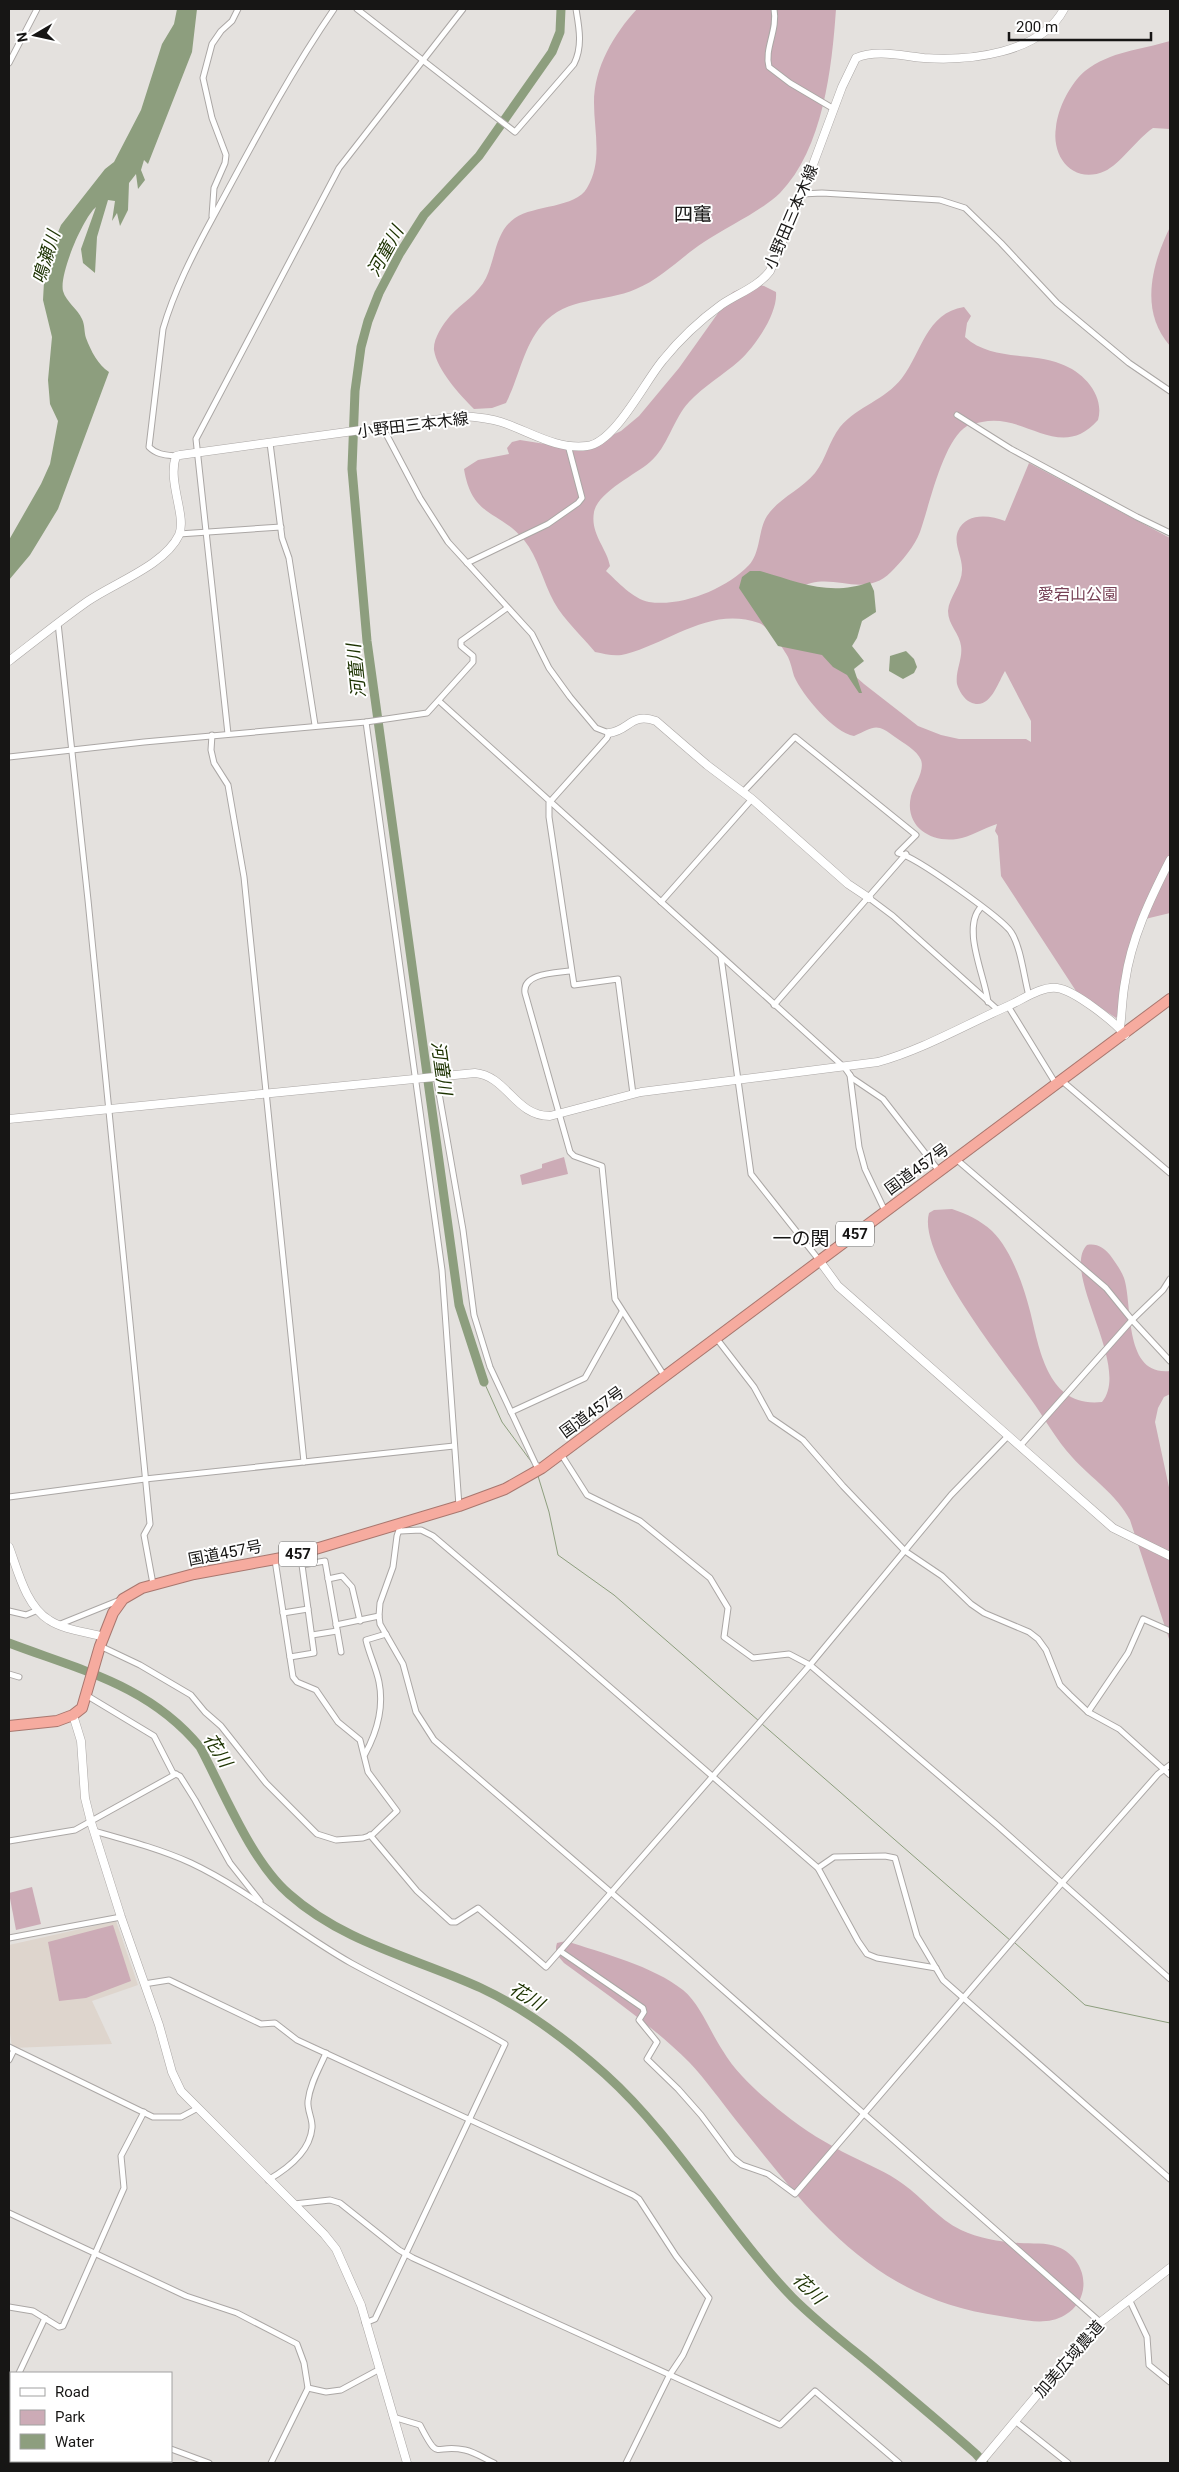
<svg xmlns="http://www.w3.org/2000/svg" width="1179" height="2472" font-family="Roboto,'Noto Sans JP',sans-serif">
  <rect width="100%" height="100%" fill="#e4e1de"/>
  <path fill="#ded5cd" d="M 116,1921 L 138,1985 L 92,2001 L 112,2044 L 12,2048 L 9,2026 L 9,1945 Z"/>
  <g fill="#ccabb6">
    <path d="M 637,9 L 836,9 C 832,68 823,149 780,193 C 763,210 725,228 704,242 C 681,257 661,279 636,289 C 604,303 567,296 542,325 C 523,347 519,378 506,403 L 492,408 L 474,409 C 460,395 437,370 434,350 C 433,339 443,324 450,316 C 462,303 478,294 486,278 C 496,257 495,232 515,218 C 534,205 576,208 587,188 C 603,162 594,131 594,103 C 594,67 614,34 637,9 Z"/>
    <path d="M 1170,41 L 1170,129 L 1153,128 C 1138,138 1119,165 1105,171 C 1074,185 1051,158 1056,127 C 1058,108 1070,84 1085,71 C 1111,51 1140,50 1170,41 Z"/>
    <path d="M 1170,227 L 1170,346 C 1139,311 1152,264 1170,227 Z"/>
    <path d="M 753,284 L 764,286 L 776,292 C 778,313 755,347 739,361 C 723,375 704,386 689,402 C 673,419 668,447 650,462 C 635,475 598,492 594,512 C 590,534 607,548 610,566 L 606,571 C 617,581 633,599 649,602 C 682,607 726,589 749,565 C 761,552 758,530 767,516 C 780,497 801,490 815,473 C 826,459 829,441 840,427 C 858,406 885,400 902,378 C 922,352 926,313 964,307 L 971,316 L 967,323 L 965,337 C 991,361 1030,352 1061,364 C 1084,372 1105,396 1098,420 C 1060,463 1025,412 982,422 C 977,423 971,424 967,426 C 943,440 929,507 920,532 C 915,546 901,562 891,572 C 862,601 830,568 798,589 L 812,638 L 864,684 L 918,726 L 941,735 L 959,739 L 1026,739 L 1031,742 L 1031,721 L 1005,671 C 998,682 990,712 970,702 C 964,699 959,691 957,684 C 955,671 963,659 961,646 C 960,634 948,625 948,611 C 949,596 963,584 962,568 C 962,556 953,543 958,531 C 966,512 990,515 1005,521 L 1029,463 L 1170,538 L 1170,913 L 1137,921 L 1122,983 L 1120,1011 L 1116,1018 L 1076,991 L 1001,876 L 998,836 L 995,831 L 997,824 C 984,828 970,837 957,839 C 930,843 904,826 911,796 C 914,785 925,771 921,760 C 917,750 903,743 895,737 C 876,722 874,727 854,736 C 834,733 802,695 794,676 C 792,670 791,663 788,657 C 784,649 767,625 759,623 C 710,606 671,642 626,654 C 616,657 605,654 595,652 C 582,636 564,620 554,602 C 543,582 538,557 524,540 C 499,510 472,518 464,469 L 478,460 L 509,454 L 507,448 L 512,442 L 520,440 L 564,447 L 604,439 L 621,431 L 639,416 L 679,368 L 733,292 Z"/>
    <path d="M 564,1157 L 568,1174 L 522,1185 L 520,1175 L 542,1168 L 542,1164 Z"/>
    <path d="M 952,1209 C 967,1214 980,1220 992,1231 C 1011,1249 1024,1287 1030,1311 C 1040,1351 1048,1408 1102,1402 C 1132,1366 1060,1273 1087,1245 C 1097,1243 1104,1248 1110,1255 C 1115,1262 1121,1270 1124,1278 C 1133,1305 1123,1376 1170,1371 L 1170,1394 L 1164,1397 L 1158,1408 L 1155,1422 L 1170,1492 L 1170,1642 L 1130,1520 C 1117,1495 1091,1478 1072,1457 C 1056,1440 1044,1417 1030,1398 C 1004,1362 917,1255 929,1213 L 934,1210 Z"/>
    <path d="M 32,1887 L 41,1924 L 16,1930 L 9,1893 Z"/>
    <path d="M 113,1925 L 131,1981 L 86,1998 L 59,2001 L 48,1942 Z"/>
    <path d="M 566,1941 C 602,1953 653,1966 683,1990 C 701,2005 710,2032 723,2051 C 737,2075 762,2096 783,2113 C 804,2130 827,2144 851,2156 C 869,2165 887,2172 903,2184 C 923,2198 938,2219 961,2230 C 978,2238 1000,2242 1019,2243 C 1032,2244 1046,2242 1058,2247 C 1088,2259 1093,2299 1065,2315 C 1045,2327 1021,2319 1000,2316 C 871,2298 811,2214 735,2119 C 720,2100 706,2080 689,2062 C 652,2025 606,1994 564,1963 C 558,1956 554,1952 557,1943 Z"/>
  </g>
  <g fill="#8d9e7e">
    <path d="M 177,9 L 197,9 L 192,52 L 148,164 L 144,160 L 141,170 L 145,180 L 138,189 L 136,174 L 129,183 L 128,210 L 120,226 L 117,213 L 112,221 L 115,201 L 108,200 L 97,237 L 95,273 L 83,263 L 81,249 L 96,207 C 83,218 59,274 63,291 C 66,302 78,309 82,319 C 85,325 84,332 86,338 C 91,351 98,365 109,372 L 58,509 L 30,555 L 9,580 L 9,540 L 41,484 L 50,464 L 58,421 L 50,404 L 48,380 L 52,337 L 43,300 L 45,264 L 61,225 L 105,169 L 114,162 L 141,110 L 162,44 L 174,24 Z"/>
    <path d="M 750,571 L 760,571 C 799,582 829,597 870,582 L 874,591 L 876,612 L 862,621 L 857,638 L 852,646 L 864,661 L 854,669 L 862,693 L 859,693 L 847,675 L 833,667 L 822,655 L 778,646 L 739,588 L 742,577 Z"/>
    <path d="M 906,651 L 914,659 L 917,667 L 914,673 L 903,679 L 889,671 L 890,656 Z"/>
  </g>
  <g fill="none" stroke-linecap="round" stroke-linejoin="round">
    <g stroke="#8d9e7e" stroke-width="1">
      <path d="M 484,1382 L 502,1422 L 533,1464"/>
      <path d="M 538,1476 L 549,1512 L 558,1555 L 614,1595 L 759,1721"/>
      <path d="M 762,1724 L 1011,1941"/>
      <path d="M 1015,1943 L 1085,2005 L 1170,2023"/>
    </g>
    <g stroke="#8d9e7e" stroke-width="9">
      <path d="M 484,1382 L 459,1305 L 367,641 L 352,469 L 355,391 L 361,347 L 368,321 L 379,293 L 400,253 L 424,215 L 479,156 L 552,52 L 560,32 L 561,9"/>
      <path d="M 9,1643 C 80,1670 149,1685 200,1747 C 224,1792 251,1861 289,1894 C 344,1943 416,1958 481,1988 C 526,2009 568,2041 605,2074 C 677,2139 725,2227 792,2297 C 816,2321 843,2342 869,2363 C 905,2393 941,2423 976,2454 L 984,2463"/>
    </g>
    <g stroke="#aba7a5" stroke-width="7">
      <g id="street">
        <path d="M 357,9 L 515,132 L 574,64 C 583,46 579,27 576,9"/>
        <path d="M 774,9 C 778,30 764,49 769,67 L 790,83 L 834,109"/>
        <path d="M 9,63 L 37,9"/>
        <path d="M 802,194 L 822,193 L 940,200 L 965,208 L 1001,243 L 1057,303 L 1129,363 L 1170,391"/>
        <path d="M 212,216 L 214,188 L 225,163 L 226,155 L 212,118 L 203,78 L 212,44 L 221,31 L 232,21 L 238,9"/>
        <path d="M 957,415 L 1011,449 L 1137,517 L 1170,533"/>
        <path d="M 383,428 L 420,498 L 448,542 L 532,634 L 549,668 L 570,697 L 596,728 L 609,733 L 607,738 L 549,803 L 549,817 L 574,985 L 618,979 L 633,1094"/>
        <path d="M 270,443 L 282,538 L 289,558 L 315,725"/>
        <path d="M 176,456 C 166,455 157,455 149,447 L 163,329 C 174,291 193,254 212,219 C 251,147 288,76 334,9"/>
        <path d="M 179,534 L 281,527"/>
        <path d="M 467,563 L 548,524 L 578,503 L 582,498 L 568,445"/>
        <path d="M 58,623 L 88,900 L 150,1524 L 144,1535 L 153,1584"/>
        <path d="M 439,701 L 845,1068 L 852,1078 L 883,1099 L 939,1171"/>
        <path d="M 366,722 L 442,1270 L 459,1506"/>
        <path d="M 228,734 L 196,439 L 339,168 L 463,9"/>
        <path d="M 212,735 L 211,750 L 214,763 L 228,785 L 244,877 L 304,1462"/>
        <path d="M 9,757 L 144,742 L 366,722 L 427,713 L 473,662 L 473,656 L 461,646 L 461,641 L 507,608"/>
        <path d="M 743,792 L 795,737 L 916,835 L 898,853 C 915,856 1003,919 1011,932 C 1021,947 1024,978 1029,996"/>
        <path d="M 869,898 L 893,916 L 998,1010"/>
        <path d="M 661,902 L 752,799"/>
        <path d="M 981,907 C 961,928 985,976 988,1002"/>
        <path d="M 721,957 L 751,1174 L 819,1260"/>
        <path d="M 570,971 C 556,973 522,973 525,993 L 570,1152 L 574,1156 L 602,1166 L 615,1299 L 665,1377"/>
        <path d="M 774,1005 L 906,854"/>
        <path d="M 1008,1006 L 1056,1084"/>
        <path d="M 850,1075 L 859,1147 L 865,1169 L 885,1211"/>
        <path d="M 436,1076 L 463,1230 L 474,1315 L 490,1367 L 536,1465 L 542,1468"/>
        <path d="M 1061,1080 L 1170,1173"/>
        <path d="M 956,1159 L 1106,1288 L 1132,1320 L 1170,1361"/>
        <path d="M 717,1339 L 754,1387 L 771,1418 L 803,1440 L 843,1486 L 905,1551 L 942,1576 L 971,1604 L 984,1613 L 1029,1632 L 1038,1639 L 1046,1650 L 1060,1685 L 1070,1695 L 1088,1712 L 1119,1729 L 1170,1775"/>
        <path d="M 511,1412 L 585,1378 L 622,1312"/>
        <path d="M 1020,1446 L 1132,1320 L 1163,1290 L 1170,1279"/>
        <path d="M 561,1454 L 587,1495 L 640,1521 L 710,1578 L 728,1608 L 724,1637 L 753,1658 L 789,1654 L 810,1665 L 997,1825 L 1170,1979"/>
        <path d="M 9,1497 L 145,1479 L 454,1446"/>
        <path d="M 401,1524 L 397,1536 L 393,1567 L 380,1603 L 379,1616 L 380,1624 L 403,1664 L 416,1712 L 434,1740 L 686,1957 L 1100,2322"/>
        <path d="M 400,1531 L 421,1530 L 433,1536 L 574,1656 L 818,1868 L 858,1941 L 867,1954 L 877,1958 L 936,1968"/>
        <path d="M 328,1579 L 342,1576 L 352,1587 L 360,1621"/>
        <path d="M 9,1611 L 26,1615 L 38,1610"/>
        <path d="M 283,1613 L 308,1609"/>
        <path d="M 58,1625 L 120,1600"/>
        <path d="M 336,1625 L 379,1616"/>
        <path d="M 312,1635 L 337,1631"/>
        <path d="M 100,1646 L 140,1665 L 191,1695 L 205,1712 L 221,1726 L 266,1783 L 317,1834 L 336,1840 L 363,1838 L 372,1835 L 397,1811 L 368,1772 L 360,1740 L 338,1722 L 316,1690 L 297,1682 L 293,1677 L 275,1560"/>
        <path d="M 290,1657 L 314,1653 L 302,1565 L 325,1561 L 341,1652"/>
        <path d="M 9,1674 L 19,1677"/>
        <path d="M 86,1695 L 154,1736 L 173,1773 L 180,1776 L 195,1800 L 230,1863 L 260,1901"/>
        <path d="M 1088,1712 L 1128,1653 L 1143,1619 L 1170,1631"/>
        <path d="M 365,1754 C 377,1732 384,1707 379,1682 C 376,1667 369,1654 366,1640 L 386,1634"/>
        <path d="M 94,1831 C 126,1840 160,1849 191,1863 C 248,1890 296,1932 351,1963 C 402,1991 455,2014 505,2044 L 375,2319 L 365,2323"/>
        <path d="M 370,1835 L 417,1891 L 451,1922 L 456,1922 L 478,1908 L 546,1967 L 810,1665 L 951,1495 L 1008,1436"/>
        <path d="M 9,1841 L 75,1830 L 176,1774"/>
        <path d="M 818,1868 L 834,1857 L 885,1856 L 895,1858 L 917,1936 L 943,1980 L 1170,2179"/>
        <path d="M 9,1938 L 121,1917"/>
        <path d="M 560,1951 L 643,2008 L 644,2012 L 639,2020 L 657,2042 L 647,2059 L 678,2089 L 701,2115 L 733,2158 L 742,2165 L 768,2174 L 795,2194 L 1062,1883 L 1158,1774 L 1170,1765"/>
        <path d="M 144,1984 L 169,1980 L 261,2024 L 275,2023 L 297,2040 L 633,2195 L 639,2199 L 676,2256 L 709,2298 L 683,2355 L 669,2376 L 626,2463"/>
        <path d="M 9,2047 L 153,2117 L 181,2117 L 198,2108"/>
        <path d="M 9,2060 L 14,2050"/>
        <path d="M 268,2180 C 287,2169 310,2152 312,2128 C 313,2119 307,2111 308,2101 C 310,2084 319,2069 326,2053"/>
        <path d="M 294,2204 L 330,2200 L 340,2203 L 399,2250 L 413,2258 L 780,2425 L 815,2391 L 899,2463"/>
        <path d="M 9,2213 L 186,2296 L 237,2313 L 297,2344 L 304,2363 L 308,2388 L 271,2463"/>
        <path d="M 1129,2299 L 1147,2337 L 1149,2365 L 1170,2382"/>
        <path d="M 9,2307 L 33,2311 L 59,2327 L 63,2326 L 124,2188 L 121,2156 L 144,2112"/>
        <path d="M 19,2373 L 45,2318"/>
        <path d="M 9,2379 L 11,2381"/>
        <path d="M 308,2388 L 326,2392 L 341,2390 L 380,2369"/>
        <path d="M 393,2417 L 420,2425 C 440,2464 433,2443 465,2450 C 475,2452 485,2459 494,2463"/>
        <path d="M 1015,2421 L 1068,2463"/>
        <path d="M 171,2449 L 209,2463"/>
      </g>
    </g>
    <g stroke="#aba7a5" stroke-width="9">
      <g id="secondary">
        <path d="M 9,661 C 35,641 61,620 88,601 C 114,583 165,565 179,535 C 187,516 167,482 176,456 L 180,455 L 463,416 C 476,417 489,418 501,422 C 529,431 556,450 587,446 C 615,443 645,381 663,360 C 680,339 699,321 721,305 C 737,294 758,287 770,271 L 802,194 L 842,87 L 856,58 C 876,49 903,56 924,58 C 969,61 1040,54 1064,9"/>
        <path d="M 609,733 C 629,731 631,712 656,721 L 707,765 L 752,799 L 848,884 L 869,898"/>
        <path d="M 1120,1028 C 1122,1013 1122,997 1125,982 C 1131,939 1150,899 1170,860"/>
        <path d="M 9,1119 L 475,1073 C 507,1076 515,1116 550,1116 L 641,1092 L 878,1062 C 922,1050 965,1025 1008,1006 C 1022,1000 1041,986 1057,988 C 1074,990 1115,1022 1125,1035"/>
        <path d="M 819,1260 L 838,1286 L 1113,1528 L 1170,1556"/>
        <path d="M 9,1547 C 18,1571 26,1606 49,1620 C 64,1630 87,1632 104,1637"/>
        <path d="M 73,1715 L 81,1741 L 85,1798 L 91,1822 L 121,1917 L 159,2025 L 172,2072 L 181,2091 L 324,2234 L 336,2249 L 361,2305 L 407,2463"/>
        <path d="M 980,2463 L 1093,2328 L 1170,2268"/>
      </g>
    </g>
    <g stroke="#a8776f" stroke-width="12">
      <path id="highway" d="M 9,1726 L 57,1721 L 73,1715 L 82,1708 L 100,1646 L 113,1613 L 123,1599 L 142,1588 L 194,1574 L 292,1556 L 459,1506 L 505,1489 L 542,1468 L 1170,999"/>
    </g>
    <use href="#street" stroke="#fff" stroke-width="5"/>
    <use href="#secondary" stroke="#fff" stroke-width="8"/>
    <use href="#highway" stroke="#f6ab9f" stroke-width="10"/>
  </g>
  <g text-anchor="middle" dominant-baseline="central" stroke-width="4" stroke-linejoin="round" paint-order="stroke">
    <g fill="#fff" stroke="#5d5c5b" stroke-width="1">
      <rect x="836" y="1221.5" width="38" height="25" rx="4"/>
      <rect x="279" y="1541.5" width="38" height="25" rx="4"/>
    </g>
    <g font-size="15" font-weight="bold" fill="#171615">
      <text x="855" y="1234">457</text>
      <text x="298" y="1554">457</text>
    </g>
    <g font-size="16" fill="#171615" stroke="#fff">
      <text transform="translate(791 217) rotate(-67)">小野田三本木線</text>
      <text transform="translate(413 425) rotate(-7)">小野田三本木線</text>
      <text transform="translate(917 1169) rotate(-36)">国道457号</text>
      <text transform="translate(592 1412) rotate(-36)">国道457号</text>
      <text transform="translate(225 1553) rotate(-11)">国道457号</text>
      <text transform="translate(1069 2359) rotate(-49)">加美広域農道</text>
    </g>
    <g font-size="16" fill="#774156" stroke="#fff">
      <text x="1078" y="594">愛宕山公園</text>
    </g>
    <g font-size="18" font-style="italic" fill="#1c3200" stroke="#fff">
      <text transform="translate(385 251) rotate(-61)">河童川</text>
      <text transform="translate(46 257) rotate(-73)">鳴瀬川</text>
      <text transform="translate(356 671) rotate(-96)">河童川</text>
      <text transform="translate(442 1068) rotate(82)">河童川</text>
      <text transform="translate(218 1750) rotate(58)">花川</text>
      <text transform="translate(527 1996) rotate(31)">花川</text>
      <text transform="translate(809 2288) rotate(44)">花川</text>
    </g>
    <g font-size="19" fill="#171615" stroke="#fff">
      <text x="693" y="214">四竃</text>
      <text x="801" y="1238">一の関</text>
    </g>
  </g>
  <rect width="1179" height="2472" fill="none" stroke="#171615" stroke-width="20"/>
  <rect x="10" y="2372" width="162" height="90" fill="#ffffff" stroke="#a2a2a1"/>
  <rect x="20" y="2388" width="25" height="8" fill="#ffffff" stroke="#a2a2a1"/>
  <text x="55" y="2397" font-size="15" fill="#171615">Road</text>
  <rect x="20" y="2410" width="25" height="15" fill="#ccabb6" stroke="#a2a2a1"/>
  <text x="55" y="2422" font-size="15" fill="#171615">Park</text>
  <rect x="20" y="2434" width="25" height="15" fill="#8d9e7e" stroke="#a2a2a1"/>
  <text x="55" y="2447" font-size="15" fill="#171615">Water</text>
  <g transform="translate(35 35) rotate(261)" stroke="#ffffff" stroke-width="4" paint-order="stroke">
  <path d="M0-4L9 19L0 12L-9 19Z" fill="#171615"/>
  <text y="-8" font-size="14" font-weight="bold" text-anchor="middle" fill="#171615">N</text>
  </g>
  <path d="M1009 32v8h142v-8" fill="none" stroke="#171615" stroke-width="2.5"/>
  <text x="1016" y="32" font-size="15" fill="#171615" stroke="#ffffff" stroke-width="4" paint-order="stroke">200 m</text>
</svg>
